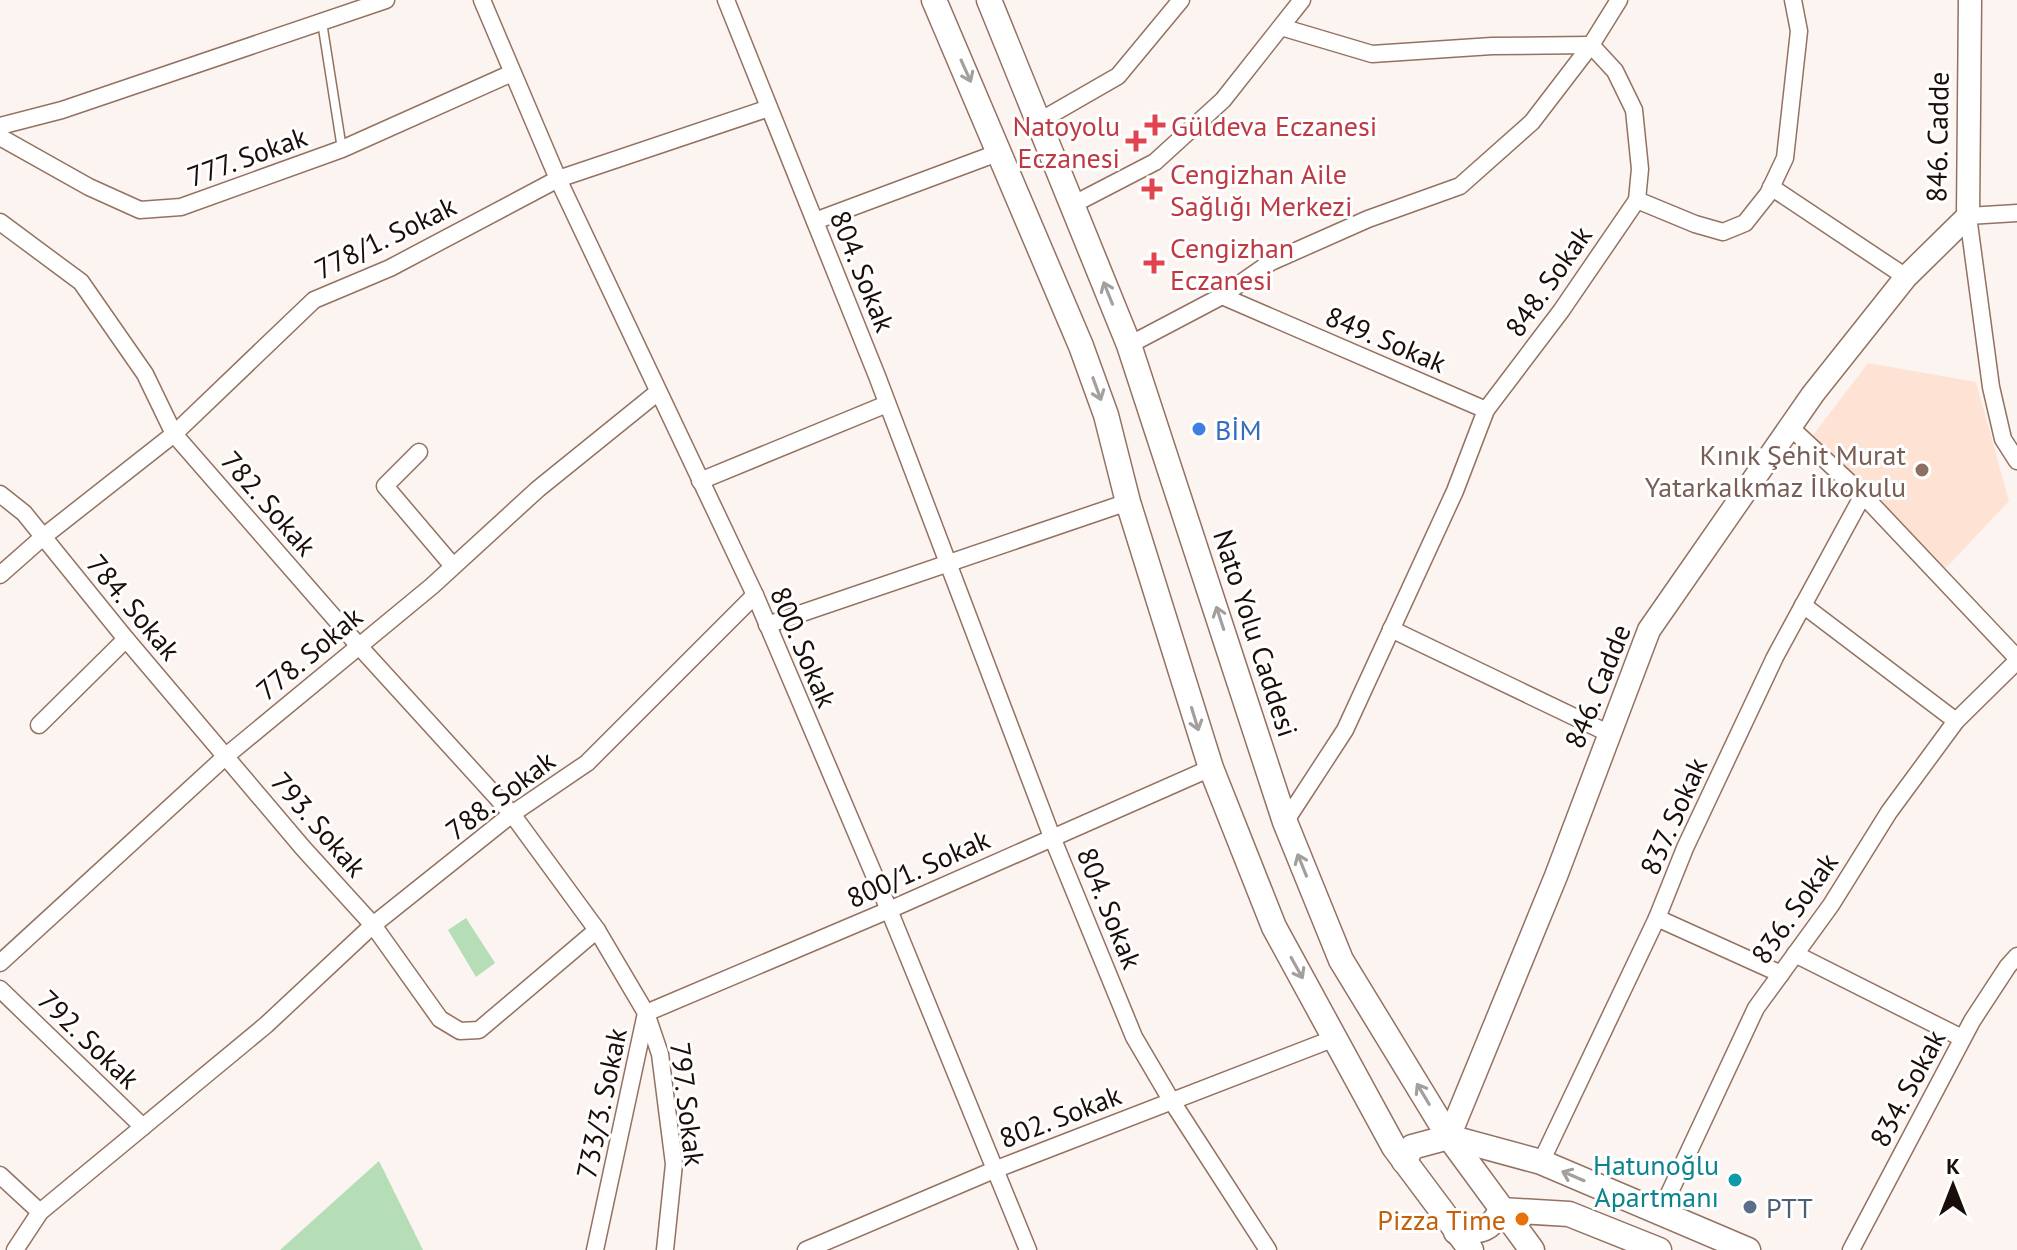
<svg xmlns="http://www.w3.org/2000/svg" width="2017" height="1250" font-family="'PT Sans',sans-serif">
  <rect width="100%" height="100%" fill="#fbf4f0"/>
  <path fill="#fee3d5" d="M 1868,363 L 1976,382 L 2009,501 L 1944,570 L 1811,438 Z"/>
  <g fill="#b6deb6">
    <path d="M 466,918 L 495,963 L 476,977 L 448,930 Z"/>
    <path d="M 379,1161 L 423,1250 L 280,1250 Z"/>
  </g>
  <g fill="none" stroke-linecap="round" stroke-linejoin="round">
    <g stroke="#937261" stroke-width="11">
      <path id="service" d="M 322,22 L 342,149"/>
    </g>
    <g stroke="#937261" stroke-width="19">
      <g id="minor">
        <path d="M 482,0 L 558,179 L 755,595 L 889,910 L 1028,1250"/>
        <path d="M 726,0 L 877,376 L 1052,837 L 1134,1037 L 1171,1100 L 1268,1250"/>
        <path d="M 1281,27 L 1372,54 L 1492,46 L 1591,45 L 1615,71 L 1634,110 L 1640,169 L 1637,200 L 1561,311 L 1486,410 L 1455,491 L 1345,730 L 1285,822"/>
        <path d="M 1038,122 L 1118,76 L 1181,0"/>
        <path d="M 0,126 L 62,110 L 386,0"/>
        <path d="M 0,137 L 89,187 L 140,210 L 181,207 L 342,149 L 512,73"/>
        <path d="M 1771,187 L 1906,277"/>
        <path d="M 1637,200 L 1695,224 L 1723,232 L 1745,223 L 1768,194 L 1785,158 L 1799,31 L 1793,0"/>
        <path d="M 1072,205 L 1155,162 L 1223,100 L 1302,0"/>
        <path d="M 2017,213 L 1968,216 L 1991,387 L 2003,439 L 2017,461"/>
        <path d="M 815,221 L 1000,152"/>
        <path d="M 0,222 L 81,282 L 145,374 L 174,434 L 358,645 L 512,814 L 597,930 L 646,1013 L 595,1250"/>
        <path d="M 1222,296 L 1486,410"/>
        <path d="M 1129,345 L 1222,296 L 1271,262 L 1368,219 L 1460,186 L 1532,122 L 1591,45 L 1619,0"/>
        <path d="M 1790,427 L 1863,495 L 2017,658"/>
        <path d="M 419,452 L 385,486 L 453,566"/>
        <path d="M 700,481 L 887,404"/>
        <path d="M 0,494 L 24,513 L 126,639 L 303,848 L 373,925 L 440,1019 L 460,1031 L 479,1030 L 597,930"/>
        <path d="M 0,575 L 43,537 L 174,434 L 314,300 L 390,268 L 558,179 L 769,108"/>
        <path d="M 1803,605 L 1956,721"/>
        <path d="M 767,625 L 1128,502"/>
        <path d="M 1391,629 L 1610,734"/>
        <path d="M 39,725 L 126,639"/>
        <path d="M 1657,918 L 1781,974"/>
        <path d="M 1795,954 L 1962,1038"/>
        <path d="M 0,963 L 226,756 L 432,586 L 538,489 L 658,392"/>
        <path d="M 0,989 L 143,1127"/>
        <path d="M 1541,1162 L 1657,918 L 1685,848 L 1775,657 L 1863,495"/>
        <path d="M 0,1175 L 40,1212"/>
        <path d="M 1660,1213 L 1756,1008 L 1831,905 L 1889,812 L 1956,721 L 2017,661"/>
        <path d="M 15,1250 L 40,1212 L 266,1025 L 373,925 L 512,814 L 587,763 L 755,595"/>
        <path d="M 665,1250 L 674,1164 L 660,1054 L 646,1013 L 889,910 L 1211,768"/>
        <path d="M 806,1250 L 994,1170 L 1335,1038"/>
        <path d="M 1851,1250 L 1972,1021 L 2008,966 L 2017,956"/>
      </g>
    </g>
    <g stroke="#937261" stroke-width="25">
      <path id="tertiary" d="M 1449,1137 L 1556,876 L 1649,630 L 1813,394 L 1906,277 L 1968,216 L 1970,0"/>
    </g>
    <g stroke="#937261" stroke-width="27">
      <g id="secondary">
        <path d="M 934,0 L 1081,346 L 1106,415 L 1128,502 L 1211,768 L 1274,927 L 1394,1147 L 1471,1250"/>
        <path d="M 989,0 L 1129,345 L 1285,822 L 1341,960 L 1449,1137 L 1532,1250"/>
        <path d="M 1404,1161 L 1412,1147 L 1449,1137 L 1541,1162 L 1748,1250"/>
        <path d="M 1456,1232 C 1479,1231 1490,1232 1501,1210 L 1569,1214 L 1659,1250"/>
      </g>
    </g>
    <use href="#service" stroke="#fff" stroke-width="8"/>
    <use href="#minor" stroke="#fff" stroke-width="16"/>
    <use href="#tertiary" stroke="#fff" stroke-width="22"/>
    <use href="#secondary" stroke="#fff" stroke-width="24"/>
  </g>
  <defs><path id="oneway-shaft" d="M-6 0H5M1.5-3L5.5 0L1.5 3" fill="none" stroke-width="1.6" stroke-linecap="round" stroke-linejoin="round" transform="scale(2)"/></defs>
  <g stroke="#a39f9c">
    <use href="#oneway-shaft" transform="translate(966 71) rotate(66)"/>
    <use href="#oneway-shaft" transform="translate(1108 293) rotate(-112)"/>
    <use href="#oneway-shaft" transform="translate(1097 389) rotate(70)"/>
    <use href="#oneway-shaft" transform="translate(1220 618) rotate(-108)"/>
    <use href="#oneway-shaft" transform="translate(1195 719) rotate(73)"/>
    <use href="#oneway-shaft" transform="translate(1302 865) rotate(-112)"/>
    <use href="#oneway-shaft" transform="translate(1297 968) rotate(61)"/>
    <use href="#oneway-shaft" transform="translate(1423 1094) rotate(-121)"/>
    <use href="#oneway-shaft" transform="translate(1573 1176) rotate(-157)"/>
  </g>
  <g fill="#e0444e" stroke="#fff" stroke-width="3">
    <path d="M1151 113h8v8h8v8h-8v8h-8v-8h-8v-8h8z"/>
    <path d="M1132 129h8v8h8v8h-8v8h-8v-8h-8v-8h8z"/>
    <path d="M1148 177h8v8h8v8h-8v8h-8v-8h-8v-8h8z"/>
    <path d="M1150 251h8v8h8v8h-8v8h-8v-8h-8v-8h8z"/>
  </g>
  <circle fill="#3f7fe0" stroke="#fff" stroke-width="3" cx="1199" cy="429" r="8"/>
  <circle fill="#8d6e63" stroke="#fff" stroke-width="3" cx="1922" cy="470" r="8"/>
  <circle fill="#0f9aa8" stroke="#fff" stroke-width="3" cx="1735" cy="1180" r="8"/>
  <circle fill="#5c6f8a" stroke="#fff" stroke-width="3" cx="1750" cy="1207" r="8"/>
  <circle fill="#e8710a" stroke="#fff" stroke-width="3" cx="1522" cy="1219" r="8"/>
  <g text-anchor="middle" dominant-baseline="central" stroke-width="6" stroke-linejoin="round" paint-order="stroke">
    <g font-size="28" fill="#be3a42" stroke="#fff" text-anchor="start">
      <text x="1120" y="125" text-anchor="end">Natoyolu<tspan x="1120" dy="32">Eczanesi</tspan></text>
      <text x="1171" y="125">Güldeva Eczanesi</text>
      <text x="1170" y="173">Cengizhan Aile<tspan x="1170" dy="32">Sağlığı Merkezi</tspan></text>
      <text x="1170" y="247">Cengizhan<tspan x="1170" dy="32">Eczanesi</tspan></text>
    </g>
    <g font-size="28" fill="#1a0e08" stroke="#fff">
      <text transform="translate(1937 137) rotate(-89)">846. Cadde</text>
      <text transform="translate(247 156) rotate(-20)">777. Sokak</text>
      <text transform="translate(385 237) rotate(-26)">778/1. Sokak</text>
      <text transform="translate(863 271) rotate(68)">804. Sokak</text>
      <text transform="translate(1548 281) rotate(-55)">848. Sokak</text>
      <text transform="translate(1386 339) rotate(23)">849. Sokak</text>
      <text transform="translate(269 503) rotate(49)">782. Sokak</text>
      <text transform="translate(134 607) rotate(50)">784. Sokak</text>
      <text transform="translate(1256 633) rotate(72)">Nato Yolu Caddesi</text>
      <text transform="translate(804 647) rotate(67)">800. Sokak</text>
      <text transform="translate(309 653) rotate(-40)">778. Sokak</text>
      <text transform="translate(1597 686) rotate(-68)">846. Cadde</text>
      <text transform="translate(500 795) rotate(-37)">788. Sokak</text>
      <text transform="translate(1673 816) rotate(-66)">837. Sokak</text>
      <text transform="translate(319 824) rotate(49)">793. Sokak</text>
      <text transform="translate(918 868) rotate(-24)">800/1. Sokak</text>
      <text transform="translate(1110 908) rotate(68)">804. Sokak</text>
      <text transform="translate(1794 908) rotate(-55)">836. Sokak</text>
      <text transform="translate(89 1039) rotate(44)">792. Sokak</text>
      <text transform="translate(1907 1088) rotate(-62)">834. Sokak</text>
      <text transform="translate(601 1103) rotate(-78)">733/3. Sokak</text>
      <text transform="translate(688 1104) rotate(83)">797. Sokak</text>
      <text transform="translate(1060 1116) rotate(-21)">802. Sokak</text>
    </g>
    <g font-size="28" fill="#366cbe" stroke="#fff" text-anchor="start">
      <text x="1215" y="429">BİM</text>
    </g>
    <g font-size="28" fill="#785e54" stroke="#fff" text-anchor="end">
      <text x="1906" y="454">Kınık Şehit Murat<tspan x="1906" dy="32">Yatarkalkmaz İlkokulu</tspan></text>
    </g>
    <g font-size="28" fill="#0d838f" stroke="#fff" text-anchor="end">
      <text x="1719" y="1164">Hatunoğlu<tspan x="1719" dy="32">Apartmanı</tspan></text>
    </g>
    <g font-size="28" fill="#4e5e75" stroke="#fff" text-anchor="start">
      <text x="1766" y="1207">PTT</text>
    </g>
    <g font-size="28" fill="#c56008" stroke="#fff" text-anchor="end">
      <text x="1506" y="1219">Pizza Time</text>
    </g>
  </g>
  <g transform="translate(1953 1186)" stroke="#ffffff" stroke-width="6" paint-order="stroke">
  <path d="M0-6L14 30L0 20L-14 30Z" fill="#1a0e08"/>
  <text y="-12" font-size="22" font-weight="bold" text-anchor="middle" fill="#1a0e08">K</text>
  </g>
</svg>
